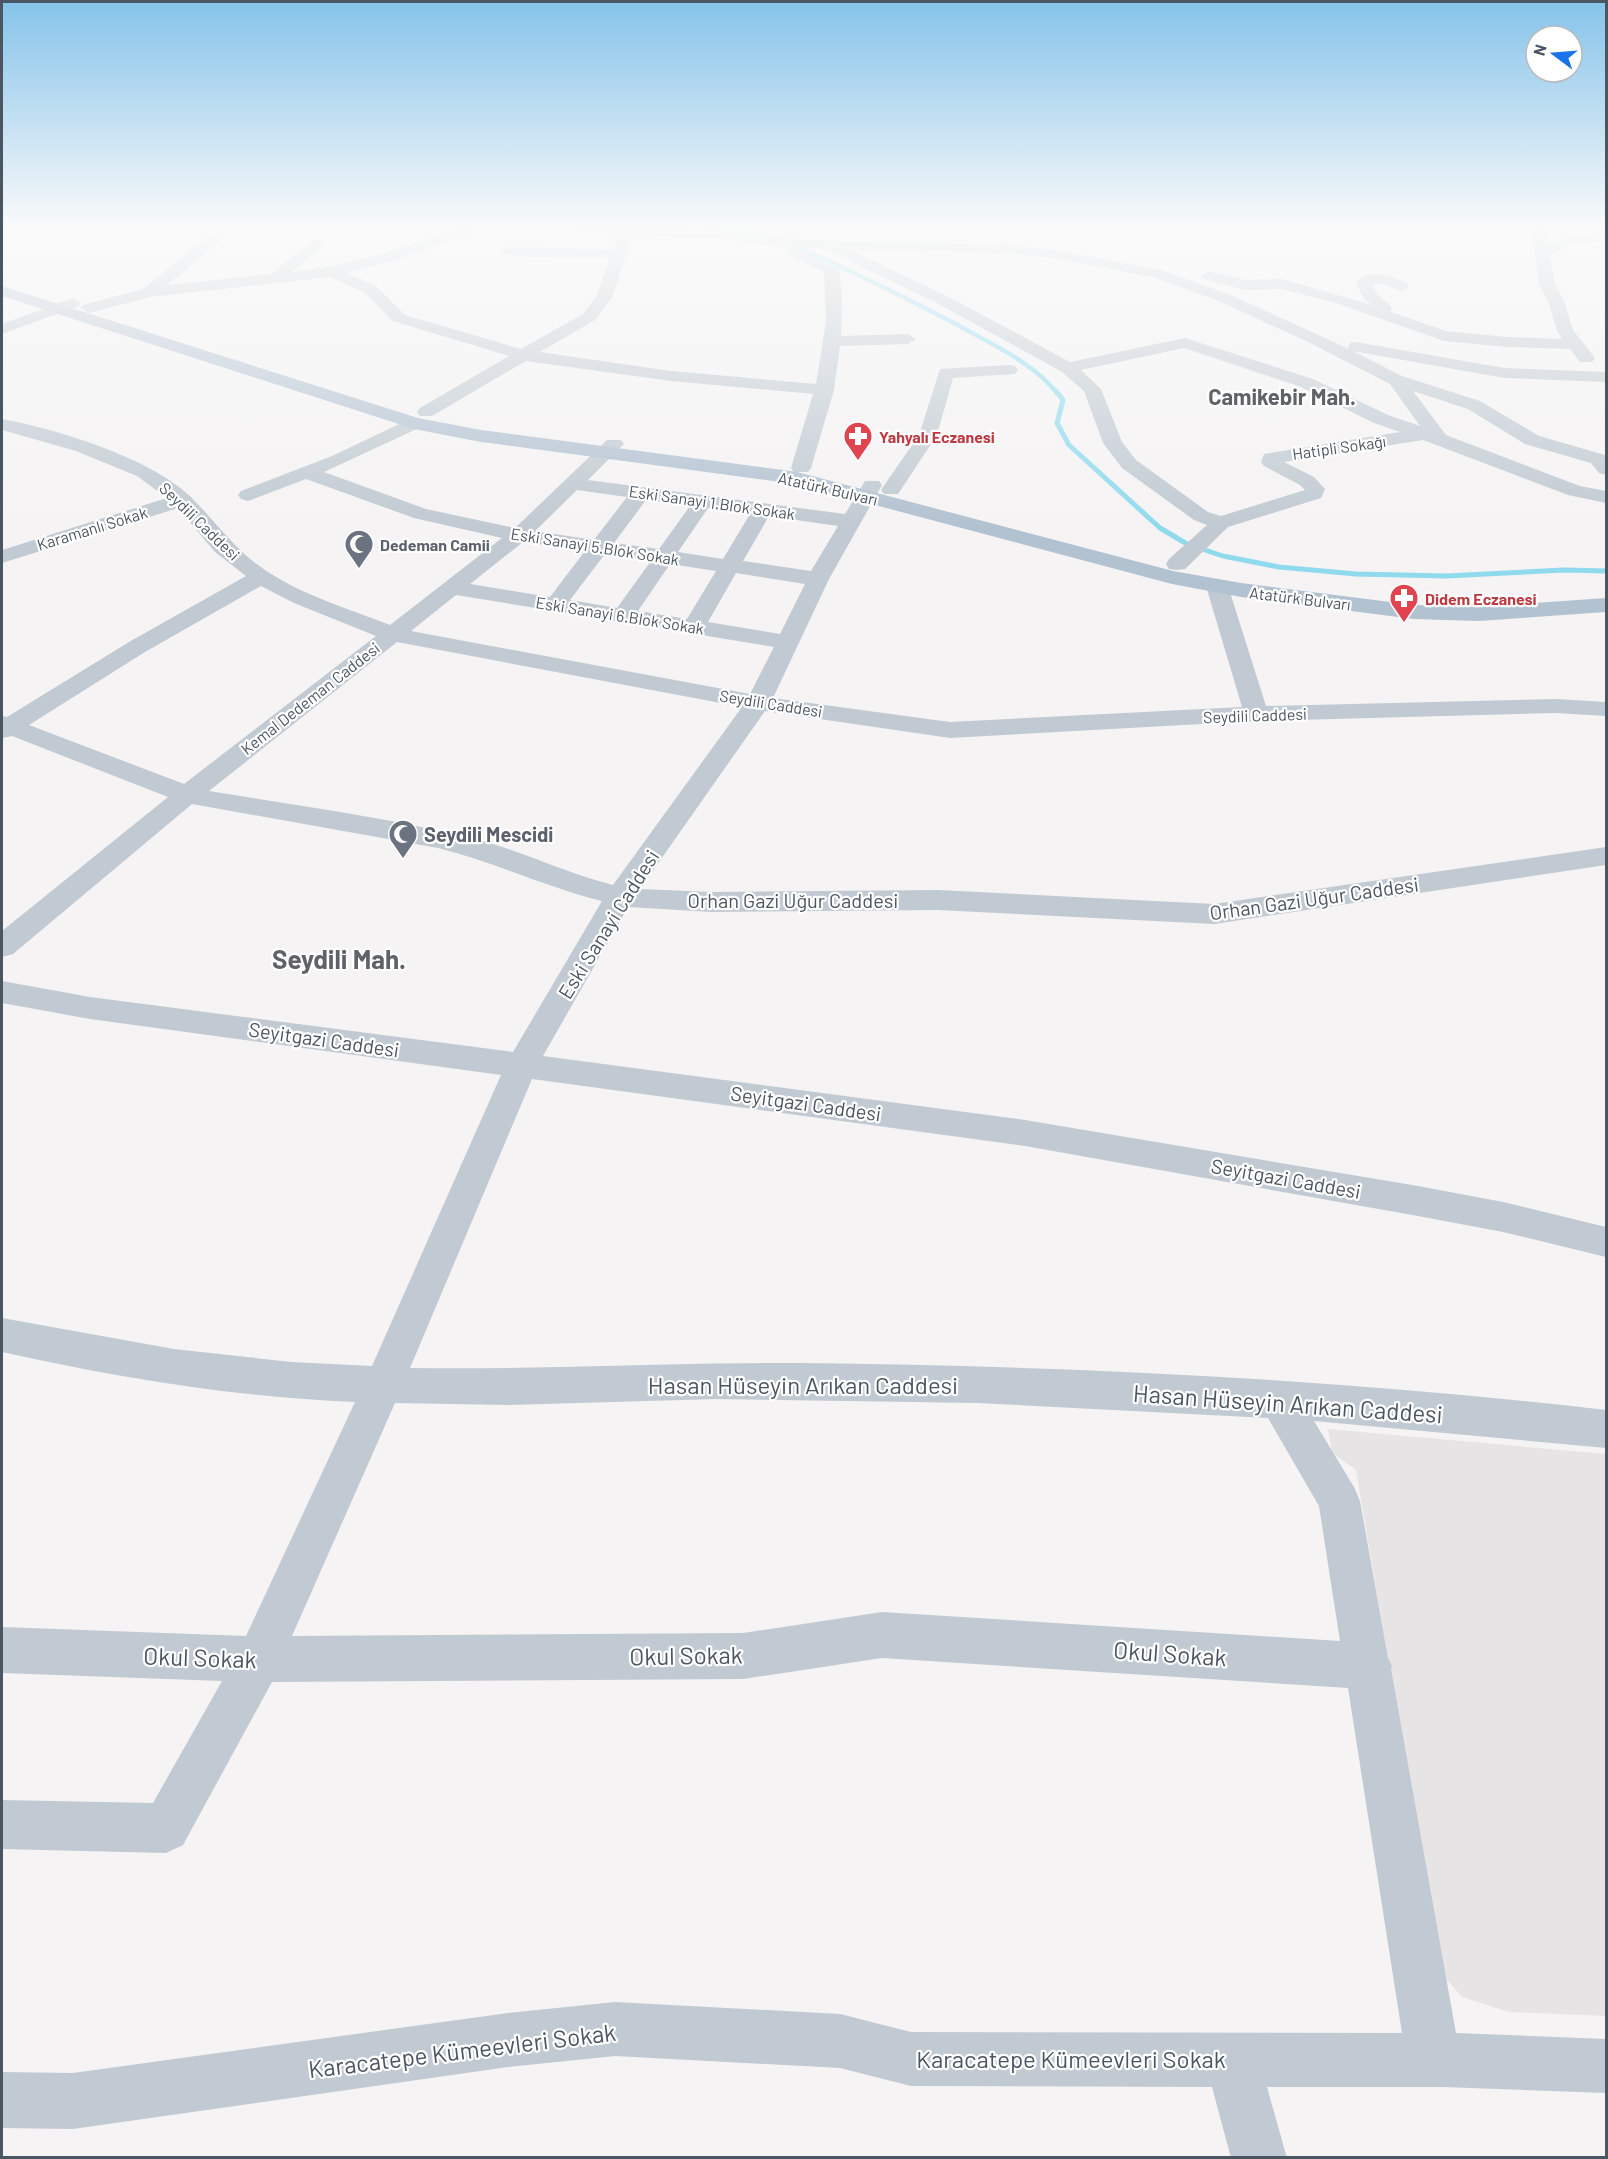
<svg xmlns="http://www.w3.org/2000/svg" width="1608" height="2159" font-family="Barlow,sans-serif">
  <rect width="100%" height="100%" fill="#f5f3f3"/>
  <path fill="#e6e4e5" d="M 1328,1429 L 1606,1454 L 1606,2016 L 1509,2012 L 1462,1997 L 1441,1973 L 1356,1470 L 1332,1453 Z"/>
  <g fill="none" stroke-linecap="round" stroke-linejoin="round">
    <path stroke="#90daee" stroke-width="4.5" d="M 638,225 C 679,226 721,224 761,234 C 790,242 818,256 845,269 C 883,286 919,305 956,324 C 989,343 1033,362 1057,393"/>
    <path stroke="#90daee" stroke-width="5" d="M 1056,391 L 1063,400 L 1057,423 L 1069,445 L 1160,528 L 1187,544 L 1223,556 L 1279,567 L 1356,574 L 1446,576 L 1564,570 L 1606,571"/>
    <g fill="#c1cad2" fill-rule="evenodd">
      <path d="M 468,225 L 487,225 L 485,228 L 396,260 L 347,273 L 377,287 L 405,315 L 521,349 L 583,314 L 596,297 L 610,258 L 528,257 L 502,253 L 500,250 L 502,247 L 613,249 L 619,234 L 507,229 L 502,228 L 500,225 L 595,225 L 715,230 L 778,239 L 1010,245 L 1059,251 L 1161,270 L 1231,295 L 1349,349 L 1348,347 L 1350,343 L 1356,342 L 1504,368 L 1606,372 L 1606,382 L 1504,378 L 1353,351 L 1402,376 L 1480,401 L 1539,436 L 1605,455 L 1606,475 L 1599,473 L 1591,463 L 1525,444 L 1468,409 L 1413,391 L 1446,435 L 1580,486 L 1606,491 L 1606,503 L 1568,495 L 1423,440 L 1284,462 L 1314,477 L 1325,489 L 1321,498 L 1228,527 L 1185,569 L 1177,570 L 1169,569 L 1166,564 L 1169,559 L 1207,525 L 1194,520 L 1122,468 L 1103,443 L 1084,391 L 1062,372 L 937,303 L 832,252 L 830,249 L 798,248 L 839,270 L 842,296 L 841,336 L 908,334 L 916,339 L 908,344 L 840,346 L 834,390 L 811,468 L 808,472 L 794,472 L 791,468 L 813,394 L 671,381 L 526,361 L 432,416 L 420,416 L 417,412 L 420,408 L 509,356 L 393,321 L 365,293 L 331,277 L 150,297 L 89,313 L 81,308 L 83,305 L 143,289 L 209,236 L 219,236 L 221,239 L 219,242 L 167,285 L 271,274 L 313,240 L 323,240 L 325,243 L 323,246 L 292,272 C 355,265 409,246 468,225 ZM 633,235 L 715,238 L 789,248 L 786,251 L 788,254 L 824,272 L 826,321 L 816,384 L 671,371 L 540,352 L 595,320 L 612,298 ZM 849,249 L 1010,253 L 1059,259 L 1152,277 L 1219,301 L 1310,343 L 1390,384 L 1420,426 L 1388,415 L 1313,379 L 1185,338 L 1070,362 L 949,297 ZM 1184,348 L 1301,387 L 1374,423 L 1400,432 L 1264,454 L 1261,462 L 1264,466 L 1300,485 L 1305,490 L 1221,516 L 1208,512 L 1136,460 L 1122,442 L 1101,389 L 1081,370 Z"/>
      <path d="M 1525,225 L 1540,225 L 1547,232 L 1549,244 L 1573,235 L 1606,233 L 1606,241 L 1576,243 L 1550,254 L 1555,284 L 1564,301 L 1573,330 L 1595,358 L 1592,362 L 1580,362 L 1570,349 L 1507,347 L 1444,341 L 1333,302 L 1282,289 L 1245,290 L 1204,279 L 1201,276 L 1209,271 L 1245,280 L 1282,279 L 1372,305 L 1364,299 L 1356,283 C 1369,267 1392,277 1407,283 L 1410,286 L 1402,291 L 1382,284 L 1372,284 L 1377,294 L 1392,307 L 1391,312 L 1446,331 L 1507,337 L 1562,339 L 1557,331 L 1548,301 L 1539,284 L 1533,233 Z"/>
      <path d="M 73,298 L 81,303 L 79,306 L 2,334 L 2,324 Z"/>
      <path d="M 1009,365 L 1015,366 L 1018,370 L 1015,374 L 953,378 L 937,435 L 898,494 L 884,494 L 881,490 L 919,435 L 940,369 Z"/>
      <path d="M 414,417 L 421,419 L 423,423 L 421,427 L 324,472 L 426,509 L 515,528 L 607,440 L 621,440 L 624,444 L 588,480 L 845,514 L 865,481 L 879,481 L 882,485 L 829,579 L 773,698 L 950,722 L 1242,707 L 1206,586 L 1209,581 L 1217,579 L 1225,581 L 1228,586 L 1266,706 L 1556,699 L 1606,702 L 1606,716 L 1556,713 L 1256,721 L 950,738 L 765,711 L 640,889 L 712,892 L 938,890 L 1214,904 L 1606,847 L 1606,865 L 1214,924 L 938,910 L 712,912 L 628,907 L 543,1056 L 1025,1120 L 1418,1186 L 1503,1202 L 1606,1227 L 1606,1257 L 1503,1232 L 1418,1216 L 1025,1146 L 532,1079 L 410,1368 C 541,1370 671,1362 801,1363 C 1070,1366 1340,1379 1606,1410 L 1606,1448 L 1314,1421 L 1354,1487 L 1360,1501 L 1388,1658 L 1392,1666 L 1391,1669 L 1456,2033 L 1606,2039 L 1606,2093 L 1443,2087 L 1267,2087 L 1287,2158 L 1231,2158 L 1212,2087 L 911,2086 L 840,2068 L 615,2056 L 508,2067 L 73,2129 L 2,2128 L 2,2072 L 73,2073 L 508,2013 L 615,2002 L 840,2014 L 911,2032 L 1402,2033 L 1348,1688 L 882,1658 L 743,1679 L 272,1682 L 183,1845 L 166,1853 L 2,1849 L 2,1800 L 153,1803 L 222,1681 L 2,1673 L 2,1627 L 246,1636 L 355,1402 C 236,1397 118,1378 2,1352 L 2,1318 L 174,1349 L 291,1362 L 372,1366 L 501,1075 L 90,1019 L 2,1003 L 2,981 L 90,997 L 513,1052 L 602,901 C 546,887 494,862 438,848 L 192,804 L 13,954 L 2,957 L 2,931 L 168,797 L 12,736 L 2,738 L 2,716 L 7,717 L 129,642 L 246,576 L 215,552 L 178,508 L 2,563 L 2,550 L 167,498 L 137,476 L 76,451 L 2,430 L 2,419 C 57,429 148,457 190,496 C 216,522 236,552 268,572 C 305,596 349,609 390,625 L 502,538 L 414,518 L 306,479 L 248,501 L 241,499 L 238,495 L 241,491 L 332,456 ZM 577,490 L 627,497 L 594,540 L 535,531 ZM 646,500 L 690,506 L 659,549 L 614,543 ZM 708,508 L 750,514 L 723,559 L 678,552 ZM 769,516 L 838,526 L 811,571 L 743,561 ZM 523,542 L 585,551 L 550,597 L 470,584 ZM 605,554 L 651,561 L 617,608 L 570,600 ZM 670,564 L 716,571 L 687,619 L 638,611 ZM 736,573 L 805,584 L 780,634 L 708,622 ZM 261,586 L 294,603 L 376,636 L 184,784 L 29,725 L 145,652 ZM 456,595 L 774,647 L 750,694 L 411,631 ZM 397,642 L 742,707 L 613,885 C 567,873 524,852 479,840 C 391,818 299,806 209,791 ZM 716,1399 L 978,1403 L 1268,1418 L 1319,1506 L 1340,1641 L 882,1612 L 743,1633 L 292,1636 L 395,1403 L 509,1405 Z"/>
    </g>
    <path fill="#b3c2d1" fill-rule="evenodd" d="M 2,286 L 418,418 L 481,430 L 797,472 L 1173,571 L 1241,583 L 1414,605 L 1479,607 L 1606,598 L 1606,612 L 1479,621 L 1414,619 L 1241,597 L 1172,584 L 796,484 L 481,442 L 414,429 L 2,296 Z"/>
  </g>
  <linearGradient id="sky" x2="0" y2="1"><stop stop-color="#85c3ea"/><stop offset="0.43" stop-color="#fafafa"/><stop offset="1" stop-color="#fafafa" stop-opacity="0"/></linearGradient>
  <rect width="1608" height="527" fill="url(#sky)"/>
  <defs>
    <g id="pharmacy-pin" transform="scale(1.5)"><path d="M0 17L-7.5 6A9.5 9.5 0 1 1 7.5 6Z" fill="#e0444e" stroke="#fff"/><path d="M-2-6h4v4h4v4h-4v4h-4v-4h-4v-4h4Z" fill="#fff"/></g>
    <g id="mosque-pin" transform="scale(1.5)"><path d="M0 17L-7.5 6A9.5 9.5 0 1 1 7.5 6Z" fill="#6b7280" stroke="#fff"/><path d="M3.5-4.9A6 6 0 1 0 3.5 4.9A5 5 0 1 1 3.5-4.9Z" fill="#fff"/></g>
  </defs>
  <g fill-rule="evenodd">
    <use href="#pharmacy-pin" x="858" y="436"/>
    <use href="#mosque-pin" x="359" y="544"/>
    <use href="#pharmacy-pin" x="1404" y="598"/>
    <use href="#mosque-pin" x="403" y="834"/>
  </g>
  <g text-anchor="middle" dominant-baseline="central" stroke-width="4.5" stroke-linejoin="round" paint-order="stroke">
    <g font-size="16" font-weight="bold" fill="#be3a42" stroke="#fff" text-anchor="start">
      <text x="879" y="436">Yahyalı Eczanesi</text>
      <text x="1425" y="598">Didem Eczanesi</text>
    </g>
    <g font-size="16" fill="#4a5661" stroke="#fff">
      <text transform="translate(1339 447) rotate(-8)">Hatipli Sokağı</text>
      <text transform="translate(828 488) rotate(13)">Atatürk Bulvarı</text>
      <text transform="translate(712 502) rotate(8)">Eski Sanayi 1.Blok Sokak</text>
      <text transform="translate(200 521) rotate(44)">Seydili Caddesi</text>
      <text transform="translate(92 528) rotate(-17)">Karamanlı Sokak</text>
      <text transform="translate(595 546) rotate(9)">Eski Sanayi 5.Blok Sokak</text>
      <text transform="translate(1300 598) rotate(7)">Atatürk Bulvarı</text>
      <text transform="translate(620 615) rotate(9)">Eski Sanayi 6.Blok Sokak</text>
      <text transform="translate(310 698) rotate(-38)">Kemal Dedeman Caddesi</text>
      <text transform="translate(771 703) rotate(9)">Seydili Caddesi</text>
      <text transform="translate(1255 715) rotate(-2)">Seydili Caddesi</text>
    </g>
    <g font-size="16" font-weight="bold" fill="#5b616d" stroke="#fff" text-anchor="start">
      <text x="380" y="544">Dedeman Camii</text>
    </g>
    <g font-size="20" font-weight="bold" fill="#5b616d" stroke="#fff" text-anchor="start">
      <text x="424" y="834">Seydili Mescidi</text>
    </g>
    <g font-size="20" fill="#4a5661" stroke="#fff">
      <text transform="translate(1314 898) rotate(-8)">Orhan Gazi Uğur Caddesi</text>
      <text x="793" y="900">Orhan Gazi Uğur Caddesi</text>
      <text transform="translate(608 924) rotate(-58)">Eski Sanayi Caddesi</text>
      <text transform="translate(324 1039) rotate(8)">Seyitgazi Caddesi</text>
      <text transform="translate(806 1103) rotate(8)">Seyitgazi Caddesi</text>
      <text transform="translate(1286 1178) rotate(10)">Seyitgazi Caddesi</text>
    </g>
    <g font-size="22" font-weight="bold" fill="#5f6368" stroke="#fff">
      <text x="1282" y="396">Camikebir Mah.</text>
    </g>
    <g font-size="24" fill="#4a5661" stroke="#fff">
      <text x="803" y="1384">Hasan Hüseyin Arıkan Caddesi</text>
      <text transform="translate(1288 1403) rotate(4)">Hasan Hüseyin Arıkan Caddesi</text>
      <text transform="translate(1170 1653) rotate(4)">Okul Sokak</text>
      <text transform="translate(686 1655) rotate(-1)">Okul Sokak</text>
      <text transform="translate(200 1657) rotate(2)">Okul Sokak</text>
      <text transform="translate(462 2050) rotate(-7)">Karacatepe Kümeevleri Sokak</text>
      <text x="1071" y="2058">Karacatepe Kümeevleri Sokak</text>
    </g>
    <g font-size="26" font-weight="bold" fill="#5f6368" stroke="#fff">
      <text x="339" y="958">Seydili Mah.</text>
    </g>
  </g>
  <rect width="1608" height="2159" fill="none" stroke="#4a5661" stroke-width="6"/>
  <g transform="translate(1554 54) rotate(286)"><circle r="28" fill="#ffffff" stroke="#b7bbc0" stroke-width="1.5"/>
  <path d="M0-4.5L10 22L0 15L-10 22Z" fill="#1a73e8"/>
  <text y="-9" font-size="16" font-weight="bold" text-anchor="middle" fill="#4a5661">N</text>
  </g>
</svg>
